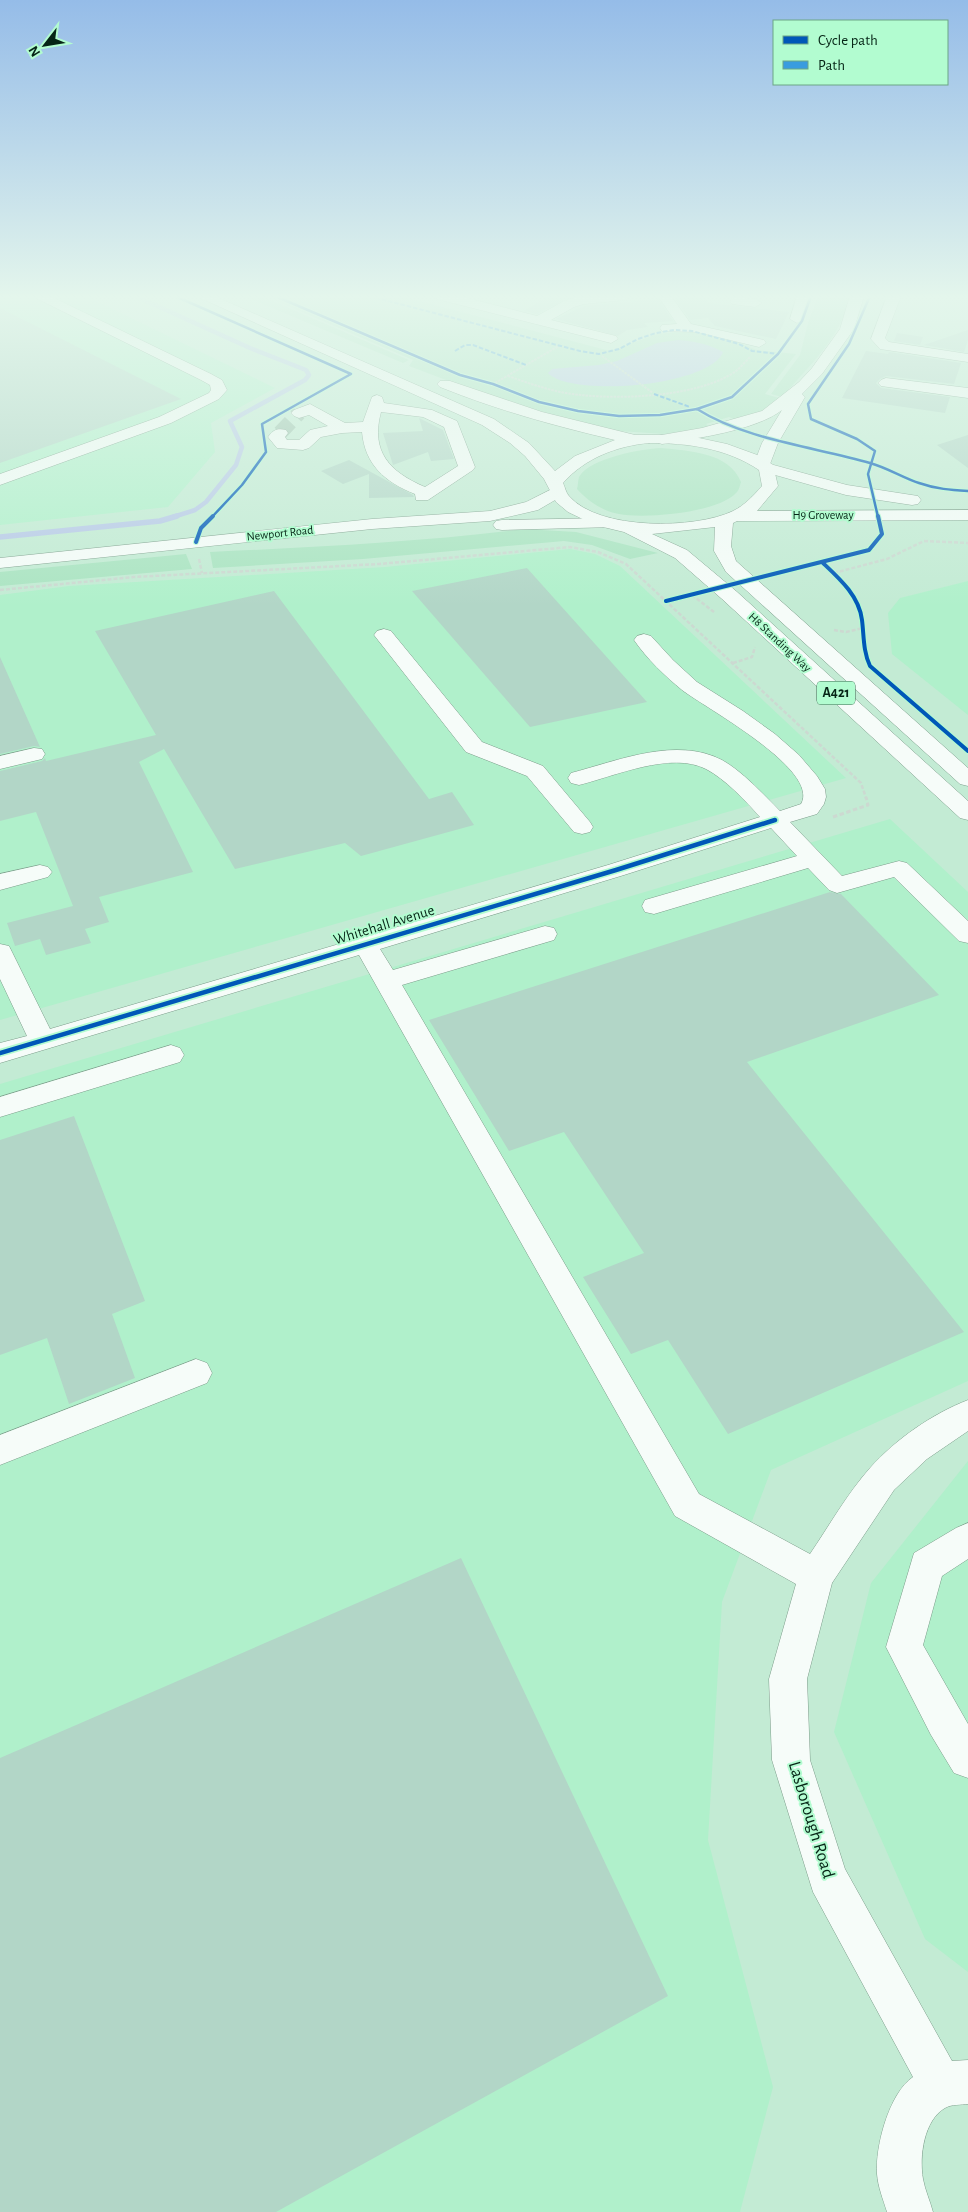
<svg xmlns="http://www.w3.org/2000/svg" width="968" height="2212" font-family="'Alegreya Sans',sans-serif">
  <rect width="100%" height="100%" fill="#c3ebd4"/>
  <g fill="#b0f0cb">
    <path d="M 0,296 L 86,296 L 275,388 L 211,423 L 215,452 L 168,507 L 0,525 Z"/>
    <path d="M 570,549 L 595,554 L 620,566 L 846,778 L 0,1020 L 0,595 L 69,586 L 385,567 Z"/>
    <path d="M 968,581 L 968,715 L 892,654 L 888,613 L 900,598 Z"/>
    <path d="M 890,819 L 968,892 L 968,1381 L 771,1470 L 722,1602 L 708,1840 L 773,2087 L 740,2212 L 0,2212 L 0,1084 Z"/>
    <path d="M 968,1461 L 968,1972 L 925,1939 L 834,1732 L 871,1583 Z"/>
  </g>
  <g fill="#abe4c2">
    <path d="M 244,296 L 261,296 L 409,360 L 403,363 Z"/>
    <path d="M 265,296 L 400,296 L 610,351 L 657,334 L 686,331 L 734,341 L 757,350 L 796,354 L 765,394 L 779,398 L 761,412 L 738,421 L 729,417 L 706,424 L 710,427 L 665,434 L 603,430 L 483,394 L 409,366 L 413,360 Z"/>
    <path d="M 818,296 L 851,296 C 839,339 811,364 782,397 L 771,394 L 800,355 L 808,323 Z"/>
    <path d="M 661,448 C 689,451 729,452 741,482 C 740,485 739,490 737,492 C 719,513 645,519 619,514 C 602,511 588,501 577,489 C 578,486 578,480 579,477 C 590,458 641,449 661,448 Z"/>
    <path d="M 524,529 L 576,532 L 658,553 L 630,559 L 592,545 L 564,541 L 363,559 L 213,568 L 210,552 C 315,547 420,542 524,529 Z"/>
    <path d="M 186,554 L 192,569 L 0,586 L 0,572 Z"/>
  </g>
  <path fill="#b8c9e8" d="M 678,340 C 694,341 709,344 723,352 C 710,386 572,398 548,373 L 552,369 L 599,365 L 617,361 L 657,343 Z"/>
  <g fill="none" stroke-linecap="round" stroke-linejoin="round">
    <path stroke="#b8c9e8" stroke-width="4.5" d="M 135,296 L 250,348 L 306,370 L 309,375 L 305,380 L 230,421 L 242,447 L 236,465 L 206,502 L 195,510 L 173,517"/>
    <path stroke="#b8c9e8" stroke-width="5.5" d="M 0,537 L 160,521 L 177,516"/>
  </g>
  <g fill="#b2d6c7">
    <path d="M 548,296 L 570,297 L 537,314 L 524,311 Z"/>
    <path d="M 702,296 L 708,303 L 789,312 L 776,339 L 715,326 L 708,318 L 690,320 L 674,297 Z"/>
    <path d="M 658,299 L 673,321 L 644,323 L 648,327 L 627,330 L 618,336 L 556,319 L 584,306 Z"/>
    <path d="M 0,308 L 181,399 L 0,463 Z"/>
    <path d="M 968,330 L 968,340 L 964,352 L 924,345 Z"/>
    <path d="M 897,333 L 923,337 L 920,345 L 894,341 Z"/>
    <path d="M 866,351 L 888,354 L 889,352 L 961,363 L 954,384 L 886,376 L 880,379 L 876,383 L 881,388 L 950,397 L 945,413 L 842,398 Z"/>
    <path d="M 419,418 L 443,430 L 454,459 L 431,461 L 428,452 L 393,465 L 383,433 L 423,431 Z"/>
    <path d="M 968,435 L 968,468 L 937,445 Z"/>
    <path d="M 349,460 L 413,495 L 414,497 L 369,498 L 369,474 L 343,484 L 321,471 Z"/>
    <path d="M 527,568 L 647,702 L 530,727 L 412,591 Z"/>
    <path d="M 274,591 L 429,799 L 452,792 L 474,825 L 361,856 L 345,843 L 235,869 L 164,749 L 139,762 L 193,872 L 99,897 L 109,922 L 85,929 L 91,943 L 46,955 L 40,939 L 15,946 L 7,923 L 73,906 L 36,812 L 0,821 L 0,771 L 42,761 L 45,758 L 46,761 L 156,735 L 95,631 Z"/>
    <path d="M 0,657 L 40,747 L 34,746 L 0,754 Z"/>
    <path d="M 830,892 L 841,894 L 939,995 L 747,1062 L 964,1332 L 728,1434 L 668,1340 L 631,1354 L 583,1277 L 644,1253 L 564,1132 L 509,1151 L 429,1020 Z"/>
    <path d="M 74,1116 L 145,1301 L 112,1314 L 135,1378 L 69,1404 L 47,1338 L 0,1355 L 0,1140 Z"/>
    <path d="M 461,1558 L 668,1996 L 276,2212 L 0,2212 L 0,1758 Z"/>
  </g>
  <g fill="none" stroke-linecap="round" stroke-linejoin="round">
    <path stroke="#9dc3ae" stroke-width="15" stroke-dasharray="15 8" stroke-linecap="butt" d="M 280,433 L 299,413"/>
    <g stroke="#7c9c8a" stroke-width="1">
      <g id="minor">
        <path d="M 32,296 L 50,296 L 211,374 L 222,380 L 227,390 L 219,399 L 171,423 L 0,485 L 0,474 L 159,417 L 209,393 L 211,390 L 210,385 L 201,380 Z"/>
        <path d="M 436,296 L 459,296 L 537,316 L 564,301 L 581,296 L 631,296 L 625,300 L 584,304 L 574,307 L 551,320 L 616,336 L 618,339 L 611,343 L 437,299 Z"/>
        <path d="M 658,296 L 671,296 L 691,324 L 764,340 L 766,343 L 759,347 L 697,332 L 662,331 L 660,328 L 662,325 L 677,324 Z"/>
        <path d="M 797,296 L 811,296 L 804,319 L 797,323 L 790,319 Z"/>
        <path d="M 850,296 L 864,296 L 854,329 L 822,374 L 802,394 L 805,397 L 778,443 L 770,464 L 847,485 L 918,496 L 921,500 L 918,504 L 912,505 L 846,495 L 761,471 L 754,464 L 762,443 L 782,410 C 757,430 694,439 662,444 L 656,442 L 654,439 L 656,436 L 702,428 L 762,411 L 799,382 L 812,368 L 840,329 Z"/>
        <path d="M 887,296 L 901,296 L 885,338 L 889,342 L 968,354 L 968,362 L 880,349 L 871,339 Z"/>
        <path d="M 737,297 L 755,299 L 762,303 L 755,307 L 732,304 L 730,301 L 732,298 Z"/>
        <path d="M 886,378 L 968,388 L 968,398 L 881,386 L 878,383 L 881,380 Z"/>
        <path d="M 377,395 L 382,397 L 384,403 L 432,410 L 457,421 L 475,467 L 473,470 L 428,500 L 416,500 L 415,494 C 385,482 365,465 362,432 L 342,433 L 321,437 L 309,448 L 303,450 L 277,448 L 268,437 C 273,430 277,428 286,430 L 288,433 L 285,437 L 287,440 L 299,440 L 310,430 L 328,426 L 309,415 L 299,418 L 294,416 L 291,413 L 294,410 L 310,404 L 345,423 L 363,422 L 372,397 ZM 381,412 L 423,417 L 444,427 L 458,466 L 425,487 C 390,472 370,452 381,412 Z"/>
        <path d="M 556,487 L 562,488 L 564,492 L 562,496 L 538,510 L 490,521 L 372,529 L 0,568 L 0,558 L 372,519 L 490,511 L 526,502 Z"/>
        <path d="M 968,510 L 968,520 L 738,521 L 732,520 L 729,516 L 732,512 L 738,511 Z"/>
        <path d="M 608,518 L 614,519 L 617,523 L 614,527 L 502,530 L 496,529 L 493,525 L 496,521 L 502,520 Z"/>
        <path d="M 384,629 L 391,631 L 482,742 L 543,766 L 590,822 L 593,827 L 590,832 L 582,834 L 574,832 L 527,776 L 466,752 L 374,635 L 377,631 Z"/>
        <path d="M 644,634 L 651,636 L 673,660 L 697,682 L 743,711 L 775,734 L 799,755 L 817,776 L 825,789 L 826,797 L 824,804 L 817,814 L 790,822 L 842,876 L 899,861 L 907,863 L 968,921 L 968,943 L 959,941 L 894,877 L 837,893 L 829,890 L 808,868 L 654,914 L 645,912 L 642,906 L 645,900 L 797,856 L 771,828 L 624,875 L 380,949 L 393,970 L 545,926 L 554,928 L 557,934 L 554,940 L 402,985 L 699,1494 L 810,1554 C 829,1526 847,1494 870,1468 C 896,1439 932,1414 968,1400 L 968,1431 L 927,1459 L 894,1490 L 832,1583 L 807,1679 L 810,1760 L 845,1869 L 952,2061 L 968,2060 L 968,2104 C 961,2105 952,2104 945,2108 C 924,2120 919,2156 923,2179 C 925,2190 930,2201 933,2212 L 887,2212 C 883,2199 878,2187 877,2174 C 875,2147 889,2093 913,2077 L 813,1892 L 772,1760 L 769,1679 L 796,1584 L 675,1516 L 359,955 L 0,1063 L 0,1043 L 27,1036 L 0,979 L 0,944 L 9,946 L 12,952 L 50,1029 L 608,865 L 760,817 C 746,801 725,779 706,769 C 671,751 615,776 579,785 L 571,783 L 568,778 L 571,773 C 617,761 676,736 722,760 C 742,771 763,794 780,811 L 801,804 C 821,770 704,707 682,690 C 665,676 647,659 634,640 L 637,636 Z"/>
        <path d="M 34,748 L 42,749 L 45,754 L 42,759 L 0,769 L 0,756 Z"/>
        <path d="M 40,865 L 48,867 L 52,872 L 48,877 L 0,890 L 0,874 Z"/>
        <path d="M 171,1045 L 180,1048 L 184,1055 L 180,1062 L 0,1117 L 0,1097 Z"/>
        <path d="M 196,1359 L 207,1363 L 212,1373 L 207,1383 L 0,1465 L 0,1435 Z"/>
        <path d="M 968,1523 L 968,1559 L 942,1576 L 923,1645 L 968,1724 L 968,1778 L 954,1773 L 931,1735 L 886,1647 L 914,1553 L 956,1528 Z"/>
      </g>
    </g>
    <g stroke="#7c9c8a" stroke-width="1">
      <path id="highway" d="M 196,296 L 214,296 L 494,419 L 529,443 L 555,471 L 575,456 L 615,440 C 555,426 497,410 440,387 L 437,384 L 440,381 L 450,381 L 542,412 L 635,435 L 685,435 L 727,444 L 760,456 L 773,465 L 778,486 L 757,511 L 733,523 L 731,546 L 736,561 L 968,768 L 968,786 L 960,784 L 726,572 L 714,551 L 715,527 L 652,534 L 687,550 L 736,591 L 968,801 L 968,820 L 960,818 L 722,599 L 675,558 L 624,532 L 595,525 L 568,512 L 556,502 L 544,479 L 525,456 L 510,443 L 482,425 ZM 649,443 C 688,443 726,448 759,470 L 762,486 C 753,496 745,505 733,511 C 696,529 599,531 569,496 C 566,493 565,487 563,483 C 585,458 617,446 649,443 Z"/>
    </g>
    <g stroke="#ccd9d1" stroke-width="2" stroke-dasharray="2.5 1" stroke-linecap="butt">
      <path d="M 602,356 L 653,393"/>
      <path d="M 508,376 C 525,382 542,388 560,392 C 606,401 697,399 736,371 C 741,367 746,361 750,357"/>
      <path d="M 495,383 L 559,346"/>
    </g>
    <g stroke="#ccd9d1" stroke-width="2.5" stroke-dasharray="4 2" stroke-linecap="butt">
      <path d="M 199,559 L 202,573"/>
      <path d="M 834,573 L 887,559 L 924,541 L 968,543"/>
      <path d="M 0,590 L 134,577 L 379,564 L 570,547 L 598,552 L 626,564 L 861,783 L 866,798"/>
      <path d="M 692,595 L 714,612"/>
      <path d="M 834,630 L 846,632 L 863,628"/>
      <path d="M 733,663 L 752,657 L 755,647"/>
    </g>
    <path stroke="#ccd9d1" stroke-width="3" stroke-dasharray="4.5 2.5" stroke-linecap="butt" d="M 833,817 L 868,805 L 866,797"/>
    <use href="#minor" fill="#f6fcf9" fill-rule="evenodd"/>
    <use href="#highway" fill="#f6fcf9" fill-rule="evenodd"/>
    <g stroke="#399cdf" stroke-width="2" stroke-dasharray="4.5 2" stroke-linecap="butt">
      <path d="M 369,296 L 580,351 L 599,354 L 619,349 L 638,339 L 656,333 L 674,330 L 692,331 L 739,344 L 752,351 L 778,354"/>
      <path d="M 455,351 L 465,345 L 473,345 L 526,365"/>
      <path d="M 654,394 L 690,407"/>
    </g>
    <g stroke="#b2fcd0" stroke-width="4.5">
      <g id="cycleway-far2">
        <path d="M 175,296 L 351,374 L 262,424 L 266,452 L 242,485 L 212,517"/>
        <path d="M 275,296 L 460,375 L 493,384 L 539,402 L 578,411 L 619,416 L 660,415 L 697,409 C 746,440 815,447 870,463 C 888,468 903,478 919,483 C 936,489 951,490 968,491"/>
        <path d="M 870,296 L 849,344 L 808,404 L 811,419 L 857,439 L 875,451 L 868,474 L 878,517"/>
        <path d="M 697,409 L 732,397 L 778,354 L 802,321 L 811,296"/>
      </g>
    </g>
    <g stroke="#b2fcd0" stroke-width="6">
      <g id="cycleway-far1">
        <path d="M 196,542 L 201,528 L 213,516"/>
        <path d="M 823,563 C 840,579 859,596 862,620 C 864,636 863,651 870,666 L 968,751"/>
        <path d="M 666,601 L 869,550 L 882,534 L 878,516"/>
      </g>
    </g>
    <g stroke="#b2fcd0" stroke-width="8">
      <path id="cycleway" d="M 0,1053 L 616,870 L 775,820"/>
    </g>
    <use href="#cycleway-far2" stroke="#0057b8" stroke-width="2.5"/>
    <use href="#cycleway-far1" stroke="#0057b8" stroke-width="4"/>
    <use href="#cycleway" stroke="#0057b8" stroke-width="4.5"/>
  </g>
  <linearGradient id="sky" x2="0" y2="1"><stop stop-color="#95bce8"/><stop offset="0.49" stop-color="#e4f6ec"/><stop offset="1" stop-color="#e4f6ec" stop-opacity="0"/></linearGradient>
  <rect width="968" height="606" fill="url(#sky)"/>
  <g text-anchor="middle" dominant-baseline="central" stroke-width="4" stroke-linejoin="round" paint-order="stroke">
    <g font-size="12" fill="#062516" stroke="#b2fcd0">
      <text x="823" y="515">H9 Groveway</text>
      <text transform="translate(280 533) rotate(-6)">Newport Road</text>
      <text transform="translate(780 642) rotate(43)">H8 Standing Way</text>
    </g>
    <rect fill="#b2fcd0" stroke="#3a664e" stroke-width="1" x="817" y="681.5" width="38" height="23" rx="4"/>
    <g font-size="14" font-weight="bold" fill="#062516">
      <text x="836" y="693">A421</text>
    </g>
    <g font-size="15" fill="#062516" stroke="#b2fcd0">
      <text transform="translate(384 925) rotate(-17)">Whitehall Avenue</text>
    </g>
    <g font-size="18" fill="#062516" stroke="#b2fcd0">
      <text transform="translate(811 1820) rotate(73)">Lasborough Road</text>
    </g>
  </g>
  <rect x="773" y="20" width="175" height="65" fill="#b2fcd0" stroke="#6da686"/>
  <rect x="783" y="36" width="25" height="8" fill="#0057b8" stroke="#6da686"/>
  <text x="818" y="45" font-size="15" fill="#062516">Cycle path</text>
  <rect x="783" y="61" width="25" height="8" fill="#399cdf" stroke="#6da686"/>
  <text x="818" y="70" font-size="15" fill="#062516">Path</text>
  <g transform="translate(45 45) rotate(239)" stroke="#b2fcd0" stroke-width="4" paint-order="stroke">
  <path d="M0-4L9 19L0 12L-9 19Z" fill="#062516"/>
  <text y="-8" font-size="14" font-weight="bold" text-anchor="middle" fill="#062516">N</text>
  </g>
</svg>
